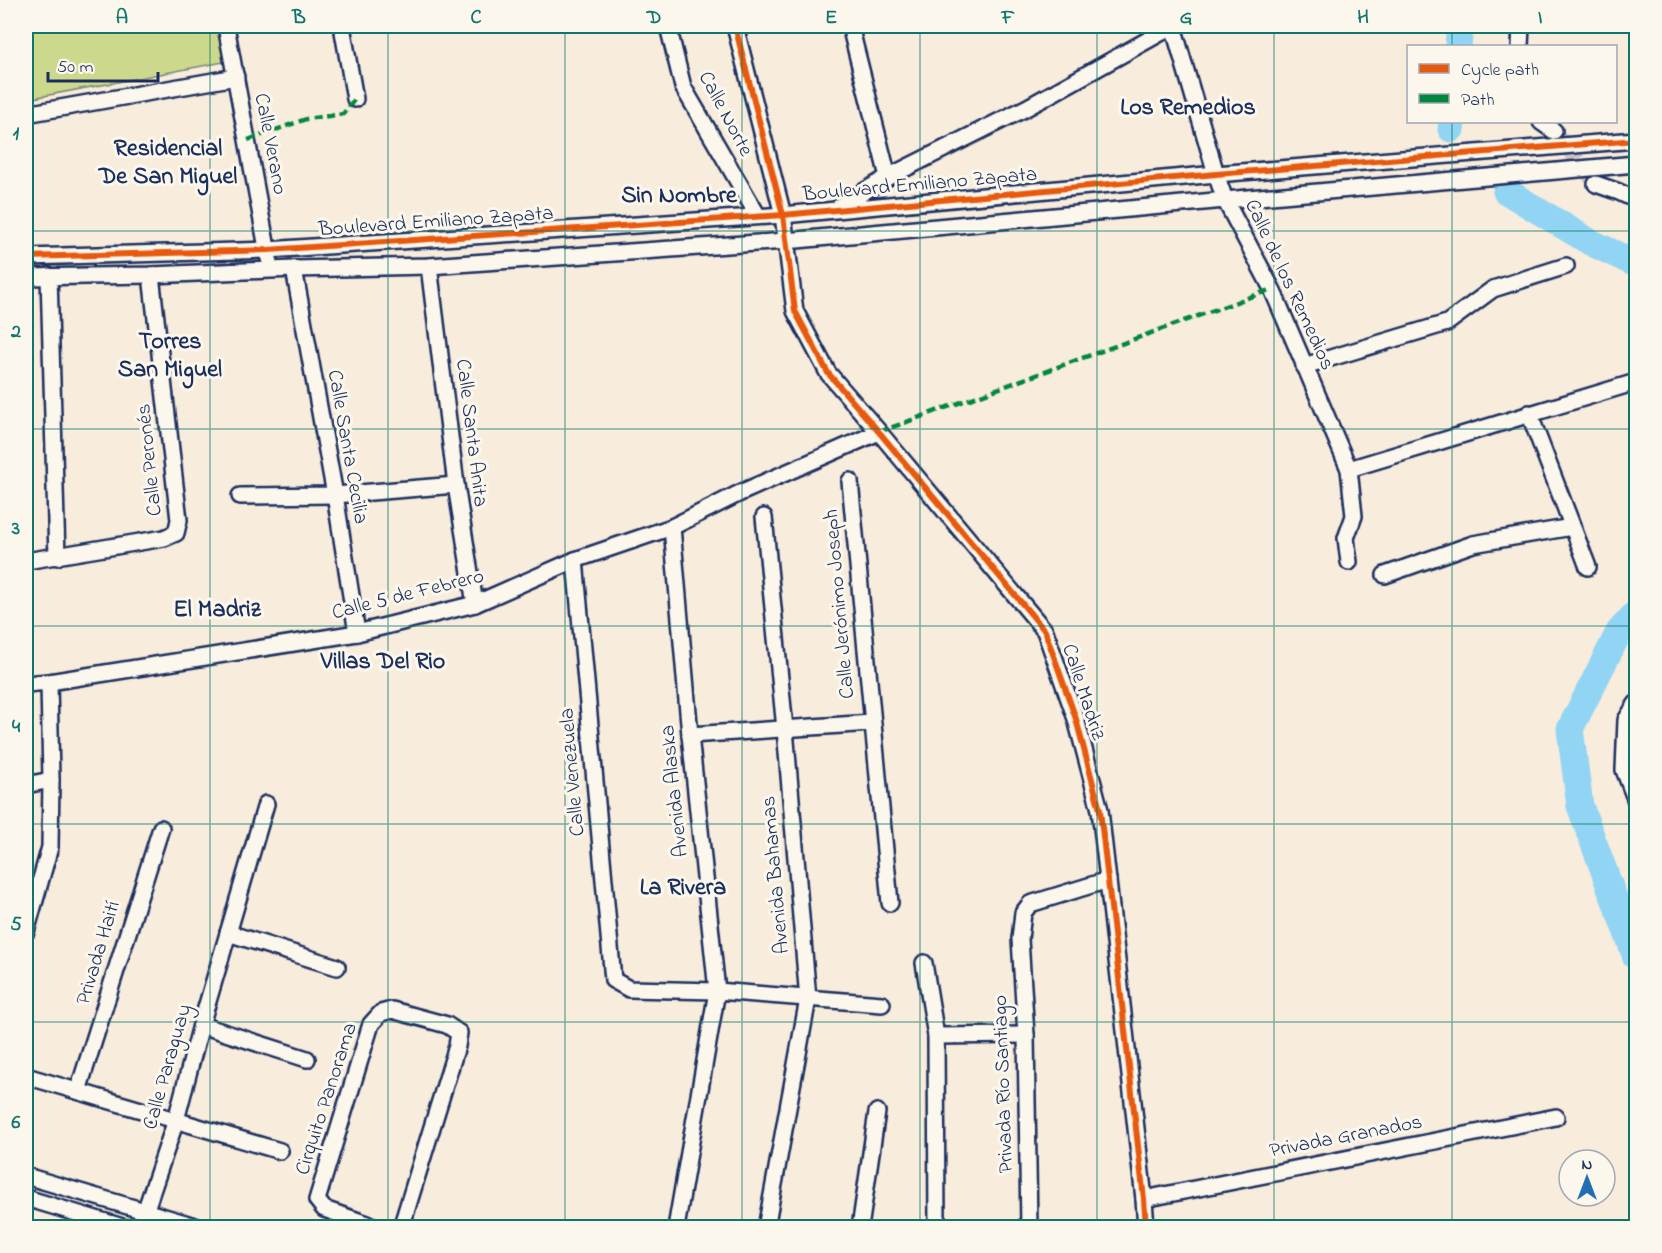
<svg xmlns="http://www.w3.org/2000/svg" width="1662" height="1253" font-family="'Indie Flower',sans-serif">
  <rect width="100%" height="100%" fill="#f8ecdc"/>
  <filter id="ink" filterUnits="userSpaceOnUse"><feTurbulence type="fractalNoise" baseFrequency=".0167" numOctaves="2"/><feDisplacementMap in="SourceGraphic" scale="12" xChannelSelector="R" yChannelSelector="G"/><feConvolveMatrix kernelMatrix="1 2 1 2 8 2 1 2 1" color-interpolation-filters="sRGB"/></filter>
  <g filter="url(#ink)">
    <path fill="#ccd88b" stroke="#748474" stroke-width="1.5" d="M 26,26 L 222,26 L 229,61 L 33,98 L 26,56 Z"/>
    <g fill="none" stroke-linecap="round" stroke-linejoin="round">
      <g stroke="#92d4f4" stroke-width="27">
        <path d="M 1458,46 L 1460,26"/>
        <path d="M 1451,129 L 1452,122"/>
        <path d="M 1506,191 L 1590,242 L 1636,264"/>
        <path d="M 1636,613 L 1619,632 L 1570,729 L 1580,806 L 1636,957"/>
      </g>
      <path stroke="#ccc6c3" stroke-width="15" stroke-dasharray="15 8" stroke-linecap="butt" d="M 1554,131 L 1596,184"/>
      <g stroke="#1b2f5e" stroke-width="20">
        <g id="minor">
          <path d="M 226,26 L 269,259"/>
          <path d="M 342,26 L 355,99"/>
          <path d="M 668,26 L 683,87 L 758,216"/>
          <path d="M 735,26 L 783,215 L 795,311 L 828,373 L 879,432 L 1045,631 L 1076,719 L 1100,810 L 1144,1199 L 1146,1228"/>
          <path d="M 850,26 L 888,177"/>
          <path d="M 1173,26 L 1216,174 L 1225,200 L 1272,289 L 1349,469 L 1354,516 L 1346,538 L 1349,562"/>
          <path d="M 1520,46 L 1521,26"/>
          <path d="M 26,114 L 236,77"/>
          <path d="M 1541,122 L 1554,131"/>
          <path d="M 1596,184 L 1619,192 L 1636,200"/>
          <path d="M 840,206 L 888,177 L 1026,108 L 1173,26"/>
          <path d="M 26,257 L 268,250 L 783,215 L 1216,174 L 1636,140"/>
          <path d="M 429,266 L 456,485 L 475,604"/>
          <path d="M 294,269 L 335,495 L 357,633"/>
          <path d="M 49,276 L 57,557"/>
          <path d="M 26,277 L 151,275 L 294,269 L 429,266 L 786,241 L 1225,200 L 1636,164"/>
          <path d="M 1304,366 L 1447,323 L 1493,289 L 1566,266"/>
          <path d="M 1529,413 L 1588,567"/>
          <path d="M 1349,469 L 1636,382"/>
          <path d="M 850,481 L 890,903"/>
          <path d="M 240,496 L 335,495 L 456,485"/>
          <path d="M 764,517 L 785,729 L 808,999 L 766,1228"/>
          <path d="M 672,527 L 690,735 L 717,991 L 676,1228"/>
          <path d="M 575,560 L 613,980 L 629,989 L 717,991 L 882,1004"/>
          <path d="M 26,561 L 164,538 L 176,533 L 179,520 L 151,275"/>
          <path d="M 1385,575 L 1473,544 L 1572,527"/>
          <path d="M 26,684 L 49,682 L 357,633 L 475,604 L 575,560 L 672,527 L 740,493 L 879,432"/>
          <path d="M 1636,704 L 1626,720 L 1624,770 L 1636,801"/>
          <path d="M 690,735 L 872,723"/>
          <path d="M 26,785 L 51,780"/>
          <path d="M 26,932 L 50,847 L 51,780 L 49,682"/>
          <path d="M 228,933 L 337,967"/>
          <path d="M 924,963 L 936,1036 L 937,1228"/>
          <path d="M 201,1025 L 307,1059"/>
          <path d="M 936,1036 L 1026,1035"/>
          <path d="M 26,1076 L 280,1151"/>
          <path d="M 78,1091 L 161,828"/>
          <path d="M 26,1176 L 202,1228"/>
          <path d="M 26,1198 L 126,1228"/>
          <path d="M 1144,1199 L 1556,1117"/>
          <path d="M 145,1212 L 176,1120 L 201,1025 L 266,804"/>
          <path d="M 379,1228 L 324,1209 L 317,1200 L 371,1024 L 381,1013 L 392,1010 L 447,1025 L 459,1033 L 457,1046 L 401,1228"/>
          <path d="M 860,1228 L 877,1112"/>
          <path d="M 1029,1228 L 1026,1035 L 1020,939 L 1023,913 L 1030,904 L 1108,880"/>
        </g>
      </g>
      <use href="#minor" stroke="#fbf7ec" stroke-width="15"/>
      <g stroke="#00873e" stroke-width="4.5" stroke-dasharray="9 4.5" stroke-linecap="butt">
        <path d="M 248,140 L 306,119 L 343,114 L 355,99"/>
        <path d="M 879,432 L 1272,289"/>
      </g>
      <g stroke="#fbf7ec" stroke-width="10">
        <g id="cycleway">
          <path d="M 735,26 L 783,215 L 795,311 L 828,373 L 879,432 L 1045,631 L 1076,719 L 1100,810 L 1144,1199 L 1146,1228"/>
          <path d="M 26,257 L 268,250 L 783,215 L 1216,174 L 1636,140"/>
        </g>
      </g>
      <use href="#cycleway" stroke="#e8590c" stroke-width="6"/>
    </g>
  </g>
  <path fill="none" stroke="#0f766e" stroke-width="1.5" stroke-opacity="0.55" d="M 210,26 L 210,1228M 388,26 L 388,1228M 565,26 L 565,1228M 742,26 L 742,1228M 920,26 L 920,1228M 1097,26 L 1097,1228M 1274,26 L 1274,1228M 1452,26 L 1452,46M 1452,122 L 1452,1228M 26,231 L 1636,231M 26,429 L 1636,429M 26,626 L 1636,626M 26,824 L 1636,824M 26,1022 L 1636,1022"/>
  <g text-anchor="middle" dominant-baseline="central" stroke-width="6" stroke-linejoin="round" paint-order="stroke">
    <g font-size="21" fill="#1b2f5e" stroke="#fbf7ec">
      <text transform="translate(725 114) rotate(62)">Calle Norte</text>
      <text transform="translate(270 144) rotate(79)">Calle Verano</text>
      <text transform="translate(920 185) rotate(-5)">Boulevard Emiliano Zapata</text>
      <text transform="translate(436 222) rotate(-4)">Boulevard Emiliano Zapata</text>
      <text transform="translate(1289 285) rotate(65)">Calle de los Remedios</text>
      <text transform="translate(471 433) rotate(83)">Calle Santa Anita</text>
      <text transform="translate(347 447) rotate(80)">Calle Santa Cecilia</text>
      <text transform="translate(150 460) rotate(-96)">Calle Peronés</text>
      <text transform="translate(408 595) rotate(-14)">Calle 5 de Febrero</text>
      <text transform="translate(840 604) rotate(-95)">Calle Jerónimo Joseph</text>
      <text transform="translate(1083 692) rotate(72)">Calle Madriz</text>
      <text transform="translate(573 772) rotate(-95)">Calle Venezuela</text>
      <text transform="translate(675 791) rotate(-96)">Avenida Alaska</text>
      <text transform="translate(776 875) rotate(-95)">Avenida Bahamas</text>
      <text transform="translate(99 953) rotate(-73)">Privada Haití</text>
      <text transform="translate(168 1067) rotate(-74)">Calle Paraguay</text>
      <text transform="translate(1004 1084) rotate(-92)">Privada Río Santiago</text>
      <text transform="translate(327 1099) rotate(-72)">Cirquito Panorama</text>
      <text transform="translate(1346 1137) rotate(-11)">Privada Granados</text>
    </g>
    <g font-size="24" font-weight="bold" fill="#1b2f5e" stroke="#fbf7ec">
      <text x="1188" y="108">Los Remedios</text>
      <text x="168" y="149">Residencial<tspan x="168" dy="28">De San Miguel</tspan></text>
      <text x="679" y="196">Sin Nombre</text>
      <text x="170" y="342">Torres<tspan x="170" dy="28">San Miguel</tspan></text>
      <text x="217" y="610">El Madriz</text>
      <text x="383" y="662">Villas Del Rio</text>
      <text x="683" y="888">La Rivera</text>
    </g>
  </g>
  <rect width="1662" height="1253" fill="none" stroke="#fbf7ec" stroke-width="66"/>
  <rect x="1407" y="45" width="210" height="78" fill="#fbf7ec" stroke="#a1a7b3" stroke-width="1.5"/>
  <rect x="1419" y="64" width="30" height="9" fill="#e8590c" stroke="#a1a7b3" stroke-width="1.5"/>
  <text x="1461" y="75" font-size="18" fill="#1b2f5e">Cycle path</text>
  <rect x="1419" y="94" width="30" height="9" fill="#00873e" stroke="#a1a7b3" stroke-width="1.5"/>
  <text x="1461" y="105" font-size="18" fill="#1b2f5e">Path</text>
  <g transform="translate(1587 1178)"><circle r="28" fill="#fbf7ec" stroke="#a1a7b3" stroke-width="1.5"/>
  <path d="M0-4.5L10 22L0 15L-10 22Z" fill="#1f6fb2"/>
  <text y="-9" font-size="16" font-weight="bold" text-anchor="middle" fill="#1b2f5e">N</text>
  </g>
  <path d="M48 72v9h110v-9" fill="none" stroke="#1b2f5e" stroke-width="3"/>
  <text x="57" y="72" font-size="18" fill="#1b2f5e" stroke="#fbf7ec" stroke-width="4.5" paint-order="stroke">50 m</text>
  <rect x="33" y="33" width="1596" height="1187" fill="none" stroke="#0f766e" stroke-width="2"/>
  <g font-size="20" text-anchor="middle" font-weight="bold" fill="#0f766e">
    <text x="122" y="23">A</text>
    <text x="299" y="23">B</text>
    <text x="476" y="23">C</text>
    <text x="654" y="23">D</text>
    <text x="831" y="23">E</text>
    <text x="1008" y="23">F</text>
    <text x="1186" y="23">G</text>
    <text x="1363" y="23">H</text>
    <text x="1540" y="23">I</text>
    <text x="16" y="139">1</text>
    <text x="16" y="337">2</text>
    <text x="16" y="534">3</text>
    <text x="16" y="732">4</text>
    <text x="16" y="930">5</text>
    <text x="16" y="1128">6</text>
  </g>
</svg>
